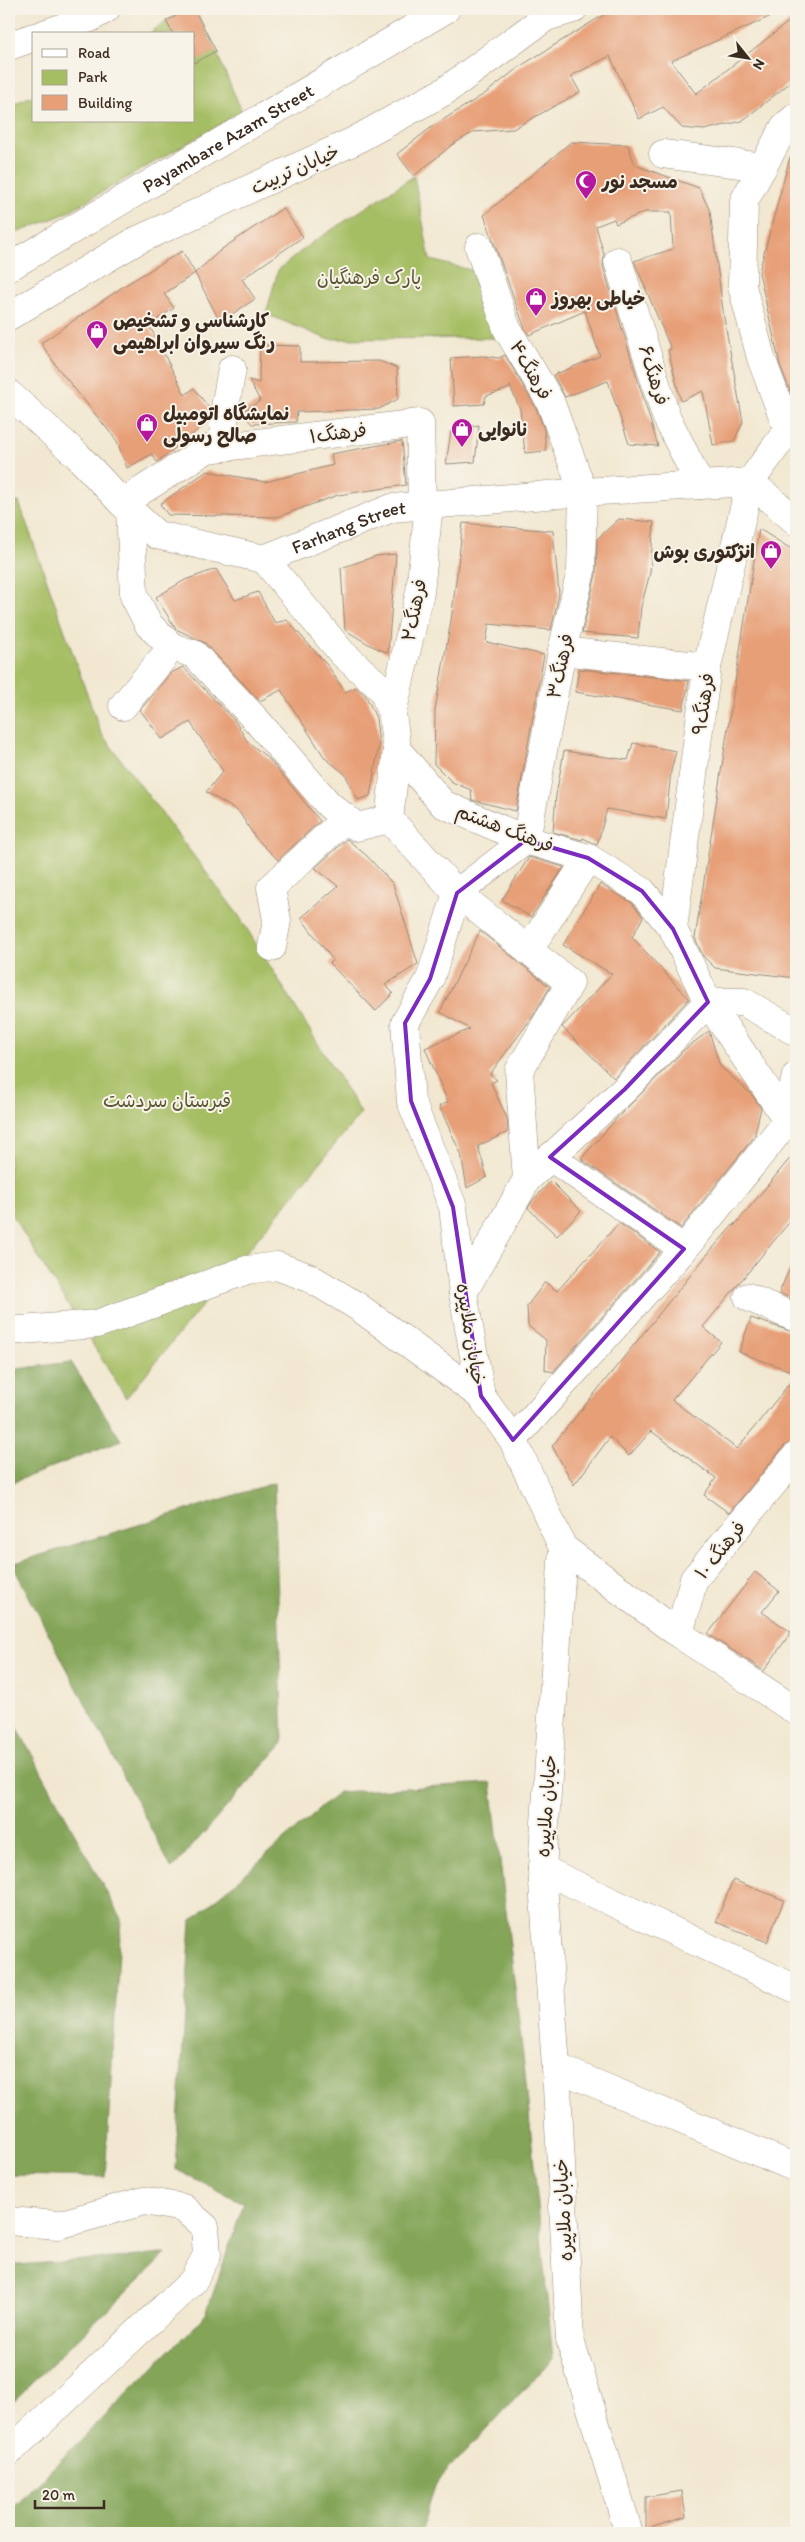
<svg xmlns="http://www.w3.org/2000/svg" width="805" height="2542" font-family="Itim,'Playpen Sans Arabic',sans-serif">
  <rect width="100%" height="100%" fill="#f7f3e8"/>
  <filter id="ink" filterUnits="userSpaceOnUse"><feTurbulence type="fractalNoise" baseFrequency=".02" numOctaves="2"/><feDisplacementMap in="SourceGraphic" scale="10" xChannelSelector="R" yChannelSelector="G"/><feConvolveMatrix kernelMatrix="1 2 1 2 8 2 1 2 1" color-interpolation-filters="sRGB"/></filter>
  <filter id="wash" filterUnits="userSpaceOnUse"><feTurbulence type="fractalNoise" baseFrequency=".0096" numOctaves="4" result="noise"/><feDisplacementMap in="SourceGraphic" scale="20" xChannelSelector="R" yChannelSelector="G"/><feGaussianBlur stdDeviation="1.12" result="paint"/><feColorMatrix in="noise" values="0 0 0 0 0 0 0 0 0 0 0 0 0 0 0 0 0 1.4 0 .05"/><feComposite in="paint" operator="in"/></filter>
  <g filter="url(#wash)">
    <rect width="100%" height="100%" fill="#f2e8d1"/>
    <g fill="#a6be63" stroke="#707440">
      <path d="M 189,9 L 194,9 L 216,51 L 242,112 L 62,215 L 9,236 L 9,106 L 34,95 L 34,121 L 194,121 L 194,34 L 149,34 L 166,21 Z"/>
      <path d="M 414,176 L 430,260 L 483,273 L 497,338 L 327,339 L 266,314 L 278,270 L 310,244 Z"/>
      <path d="M 19,502 L 101,733 L 239,916 L 361,1113 L 126,1398 L 9,1210 L 9,503 Z"/>
    </g>
    <g fill="#84a559" stroke="#60683c">
      <path d="M 71,1362 L 121,1440 L 9,1484 L 9,1370 Z"/>
      <path d="M 274,1483 L 283,1743 L 172,1869 L 12,1564 Z"/>
      <path d="M 9,1712 L 121,1919 L 105,2177 L 9,2175 Z"/>
      <path d="M 491,1783 L 525,2073 L 553,2359 L 436,2483 L 420,2533 L 9,2533 L 9,2512 L 206,2314 L 244,2203 L 175,2169 L 191,1921 L 339,1792 Z"/>
      <path d="M 166,2254 L 9,2405 L 9,2261 L 16,2265 Z"/>
    </g>
    <g id="blocks">
      <g fill="#e79f77">
        <path d="M 189,9 L 194,9 L 216,51 L 194,63 L 194,34 L 173,34 L 166,21 Z"/>
        <path d="M 613,9 L 787,9 L 671,61 L 696,94 L 796,16 L 796,78 L 742,121 L 704,130 L 682,128 L 663,107 L 639,119 L 610,56 L 571,76 L 580,92 L 513,129 L 474,132 L 453,144 L 414,176 L 397,154 L 433,126 L 486,93 L 519,67 Z"/>
        <path d="M 571,142 L 628,145 L 635,165 L 699,188 L 710,211 L 724,318 L 743,422 L 734,441 L 713,445 L 703,391 L 681,401 L 668,350 L 671,349 L 634,261 L 673,249 L 671,212 L 645,212 L 616,224 L 614,219 L 596,226 L 604,255 L 603,266 L 658,446 L 629,444 L 608,381 L 565,397 L 553,375 L 600,356 L 585,311 L 529,335 L 525,329 L 484,215 Z"/>
        <path d="M 790,157 L 796,158 L 796,401 L 794,401 L 780,365 L 759,272 Z"/>
        <path d="M 283,208 L 303,237 L 242,279 L 255,299 L 220,322 L 195,273 L 222,249 Z"/>
        <path d="M 182,251 L 195,273 L 164,294 L 174,308 L 149,325 L 185,395 L 194,388 L 209,408 L 208,422 L 157,462 L 152,454 L 127,468 L 117,441 L 57,367 L 41,343 L 127,284 Z"/>
        <path d="M 260,345 L 300,346 L 300,362 L 379,361 L 397,368 L 398,399 L 379,409 L 297,412 L 296,422 L 252,424 L 241,412 L 260,401 L 249,380 L 259,383 Z"/>
        <path d="M 505,355 L 536,408 L 544,429 L 546,451 L 525,453 L 520,409 L 510,386 L 510,388 L 486,396 L 484,404 L 454,406 L 451,358 L 483,356 L 499,358 Z"/>
        <path d="M 479,425 L 475,462 L 446,464 L 451,431 Z"/>
        <path d="M 402,441 L 406,485 L 338,495 L 277,517 L 168,515 L 160,504 L 207,471 L 265,482 L 333,465 L 331,454 Z"/>
        <path d="M 619,519 L 654,522 L 650,573 L 641,607 L 638,638 L 582,633 L 596,574 L 597,539 Z"/>
        <path d="M 463,523 L 553,531 L 559,594 L 551,630 L 489,624 L 486,642 L 544,655 L 516,811 L 472,800 L 471,790 L 452,782 L 434,764 L 435,710 L 451,621 Z"/>
        <path d="M 759,529 L 796,552 L 796,978 L 715,968 L 703,956 L 695,938 Z"/>
        <path d="M 396,554 L 392,602 L 388,653 L 370,645 L 345,630 L 341,568 L 376,556 Z"/>
        <path d="M 216,569 L 235,600 L 258,592 L 275,623 L 287,620 L 328,666 L 345,692 L 356,687 L 366,696 L 376,718 L 379,745 L 370,796 L 358,800 L 345,774 L 325,758 L 281,690 L 260,701 L 205,643 L 176,629 L 156,597 L 185,580 Z"/>
        <path d="M 183,667 L 235,721 L 247,741 L 269,759 L 320,821 L 278,860 L 255,837 L 239,812 L 206,792 L 223,771 L 190,722 L 162,739 L 140,710 L 171,673 Z"/>
        <path d="M 579,669 L 689,681 L 683,710 L 575,692 Z"/>
        <path d="M 633,743 L 676,751 L 671,771 L 666,819 L 607,809 L 597,845 L 583,838 L 582,840 L 553,832 L 556,795 L 564,751 L 628,760 Z"/>
        <path d="M 347,839 L 367,856 L 393,884 L 418,964 L 385,985 L 393,993 L 376,1011 L 329,963 L 333,960 L 301,918 L 338,886 L 315,868 Z"/>
        <path d="M 529,857 L 564,867 L 531,917 L 502,900 Z"/>
        <path d="M 600,884 L 632,903 L 643,917 L 632,937 L 689,999 L 614,1078 L 562,1027 L 612,974 L 563,945 Z"/>
        <path d="M 480,931 L 550,987 L 533,1016 L 490,1074 L 497,1080 L 491,1083 L 507,1118 L 508,1132 L 478,1146 L 487,1177 L 467,1188 L 461,1154 L 439,1106 L 448,1102 L 425,1048 L 470,1029 L 440,1012 Z"/>
        <path d="M 709,1031 L 720,1066 L 752,1095 L 761,1108 L 754,1137 L 681,1228 L 581,1159 L 616,1119 L 685,1049 Z"/>
        <path d="M 796,1151 L 796,1214 L 703,1327 L 721,1342 L 672,1400 L 737,1449 L 796,1375 L 796,1441 L 784,1446 L 729,1513 L 704,1495 L 716,1478 L 651,1431 L 629,1456 L 610,1437 L 574,1485 L 552,1446 L 706,1256 L 735,1223 L 734,1226 Z"/>
        <path d="M 551,1181 L 581,1211 L 557,1236 L 528,1208 L 533,1200 Z"/>
        <path d="M 619,1223 L 660,1252 L 553,1372 L 545,1370 L 546,1340 L 528,1326 L 527,1306 L 545,1282 L 557,1291 Z"/>
        <path d="M 796,1254 L 796,1301 L 779,1293 Z"/>
        <path d="M 751,1318 L 796,1333 L 796,1373 L 739,1352 Z"/>
        <path d="M 755,1572 L 779,1591 L 762,1612 L 791,1632 L 764,1671 L 708,1634 Z"/>
        <path d="M 733,1880 L 784,1900 L 767,1942 L 716,1922 Z"/>
        <path d="M 682,2491 L 686,2517 L 646,2529 L 646,2497 Z"/>
      </g>
    </g>
  </g>
  <g filter="url(#ink)">
    <use href="#blocks" fill-opacity="0" stroke="#968978" stroke-width="1"/>
    <g fill="none" stroke-linecap="round" stroke-linejoin="round">
      <g stroke="#968978" stroke-width="29">
        <g id="minor">
          <path d="M 44,34 L 90,18 L 106,9"/>
          <path d="M 9,46 L 34,37"/>
          <path d="M 663,154 L 763,167"/>
          <path d="M 618,261 L 666,416 L 700,485"/>
          <path d="M 9,394 L 78,456 L 122,503 L 157,535 L 264,559"/>
          <path d="M 788,430 L 761,358 L 742,286 L 744,201 L 785,126 L 796,117"/>
          <path d="M 224,447 L 224,413 L 232,369"/>
          <path d="M 750,482 L 796,521"/>
          <path d="M 122,503 L 207,449 L 420,423 L 422,505"/>
          <path d="M 130,507 L 134,596 L 149,625 L 172,647 L 194,654 L 258,722 L 329,805 L 357,827 L 389,819"/>
          <path d="M 264,559 L 342,653 L 383,690 L 392,714 L 397,750 L 443,804 L 526,840 L 588,858 L 642,891 L 673,929 L 708,1002 L 744,1002 L 796,1032"/>
          <path id="s1" d="M 264,559 L 392,508 L 583,492 L 750,482"/>
          <path d="M 562,651 L 707,667"/>
          <path d="M 123,706 L 172,647"/>
          <path d="M 392,714 L 420,592 L 429,505"/>
          <path d="M 397,750 L 389,819 L 457,893 L 430,979 L 405,1023 L 411,1101 L 453,1207 L 463,1293 L 481,1396 L 513,1440 L 563,1548 L 542,1869 L 556,2067 L 570,2340 L 629,2533"/>
          <path d="M 673,929 L 707,667 L 750,482 L 788,430 L 796,428"/>
          <path d="M 272,947 L 277,920 L 271,888 L 346,818"/>
          <path d="M 528,951 L 588,858"/>
          <path d="M 796,1076 L 794,1085 L 796,1087"/>
          <path d="M 550,1157 L 684,1249"/>
          <path d="M 527,1179 L 625,1089 L 708,1002 L 788,1121"/>
          <path d="M 463,1293 L 527,1179 L 519,1071 L 570,983 L 457,893 L 526,840 L 562,651 L 581,571 L 583,492 L 550,401 L 507,329 L 479,247"/>
          <path d="M 748,1297 L 796,1318"/>
          <path d="M 9,1331 L 97,1324 L 247,1270 L 277,1266 L 310,1278 L 357,1306 L 481,1396"/>
          <path d="M 513,1440 L 684,1249 L 796,1110"/>
          <path d="M 563,1548 L 679,1634 L 694,1579 L 796,1456"/>
          <path d="M 679,1634 L 796,1711"/>
          <path d="M 542,1869 L 796,1989"/>
          <path d="M 556,2067 L 796,2168"/>
          <path d="M 9,2221 L 58,2225 L 144,2201 L 183,2208 L 205,2227 L 207,2255 L 193,2281 L 9,2452"/>
        </g>
      </g>
      <g stroke="#968978" stroke-width="29">
        <g id="major">
          <path id="s2" d="M 9,267 L 446,9"/>
          <path d="M 9,316 L 136,241 L 352,142 L 445,91 L 546,17 L 573,9"/>
        </g>
      </g>
      <use href="#minor" stroke="#fff" stroke-width="28"/>
      <use href="#major" stroke="#fff" stroke-width="28"/>
    </g>
  </g>
  <path fill="none" stroke="#7b2cbf" stroke-width="4" stroke-linejoin="round" d="M 526,840 L 588,858 L 642,891 L 673,929 L 708,1002 L 625,1089 L 550,1157 L 684,1249 L 513,1440 L 481,1396 L 453,1207 L 411,1101 L 405,1023 L 430,979 L 457,893 Z"/>
  <defs>
    <g id="mosque-pin" transform="scale(1.125)"><path d="M0 17L-7.5 6A9.5 9.5 0 1 1 7.5 6Z" fill="#b5179e" stroke="#f7f3e8"/><path d="M3.5-4.9A6 6 0 1 0 3.5 4.9A5 5 0 1 1 3.5-4.9Z" fill="#fff"/></g>
    <g id="shop-pin" transform="scale(1.125)"><path d="M0 17L-7.5 6A9.5 9.5 0 1 1 7.5 6Z" fill="#b5179e" stroke="#f7f3e8"/><path d="M-5-2.5h2.3a2.7 3.5 0 0 1 5.4 0H5L5.5 6h-11ZM-1.5-2.5h3a1.5 2.3 0 0 0-3 0Z" fill="#fff"/></g>
  </defs>
  <g fill-rule="evenodd">
    <use href="#mosque-pin" x="586" y="181"/>
    <use href="#shop-pin" x="536" y="298"/>
    <use href="#shop-pin" x="97" y="331"/>
    <use href="#shop-pin" x="147" y="424"/>
    <use href="#shop-pin" x="462" y="429"/>
    <use href="#shop-pin" x="771" y="551"/>
  </g>
  <g text-anchor="middle" dominant-baseline="central" stroke-width="4" stroke-linejoin="round" paint-order="stroke">
    <g font-size="19" fill="#3b2a1e" stroke="#f7f3e8">
      <text stroke="none"><textPath href="#s2" startOffset="254">Payambare Azam Street</textPath></text>
      <text transform="translate(295 169) rotate(-24)">خیابان تربیت</text>
      <text transform="translate(531 370) rotate(60)">فرهنگ۴</text>
      <text transform="translate(654 375) rotate(73)">فرهنگ۶</text>
      <text transform="translate(338 433) rotate(-7)">فرهنگ۱</text>
      <text stroke="none"><textPath href="#s1" startOffset="91">Farhang Street</textPath></text>
      <text transform="translate(414 610) rotate(-79)">فرهنگ۲</text>
      <text transform="translate(560 666) rotate(-78)">فرهنگ۳</text>
      <text transform="translate(703 704) rotate(-82)">فرهنگ۹</text>
      <text transform="translate(505 828) rotate(21)">فرهنگ هشتم</text>
      <text transform="translate(471 1334) rotate(81)">خیابان ملاپیره</text>
      <text transform="translate(720 1550) rotate(-51)">فرهنگ ۱۰</text>
      <text transform="translate(546 1806) rotate(-86)">خیابان ملاپیره</text>
      <text transform="translate(563 2210) rotate(-93)">خیابان ملاپیره</text>
    </g>
    <g font-size="19" font-weight="bold" fill="#3b2a1e" stroke="#f7f3e8" text-anchor="start">
      <text x="602" y="181">مسجد نور</text>
      <text x="552" y="298">خیاطی بهروز</text>
      <text x="113" y="320">کارشناسی و تشخیص<tspan x="113" dy="22">رنگ سیروان ابراهیمی</tspan></text>
      <text x="163" y="413">نمایشگاه اتومبیل<tspan x="163" dy="22">صالح رسولی</tspan></text>
      <text x="478" y="429">نانوایی</text>
      <text x="755" y="551" text-anchor="end">انژکتوری بوش</text>
    </g>
    <g font-size="19" fill="#5b5633" stroke="#f7f3e8">
      <text x="369" y="277">پارک فرهنگیان</text>
      <text x="167" y="1100">قبرستان سردشت</text>
    </g>
  </g>
  <rect width="805" height="2542" fill="none" stroke="#f7f3e8" stroke-width="30"/>
  <rect x="32" y="32" width="162" height="90" fill="#f7f3e8" stroke="#aca397"/>
  <rect x="42" y="49" width="25" height="8" fill="#ffffff" stroke="#aca397"/>
  <text x="78" y="58" font-size="15" fill="#3b2a1e">Road</text>
  <rect x="42" y="70" width="25" height="15" fill="#a6be63" stroke="#aca397"/>
  <text x="78" y="82" font-size="15" fill="#3b2a1e">Park</text>
  <rect x="42" y="95" width="25" height="15" fill="#e79f77" stroke="#aca397"/>
  <text x="78" y="108" font-size="15" fill="#3b2a1e">Building</text>
  <g transform="translate(748 58) rotate(120)" stroke="#f7f3e8" stroke-width="4" paint-order="stroke">
  <path d="M0-4L9 19L0 12L-9 19Z" fill="#3b2a1e"/>
  <text y="-8" font-size="14" font-weight="bold" text-anchor="middle" fill="#3b2a1e">N</text>
  </g>
  <path d="M35 2500v8h69v-8" fill="none" stroke="#3b2a1e" stroke-width="2.5"/>
  <text x="42" y="2500" font-size="15" fill="#3b2a1e" stroke="#f7f3e8" stroke-width="4" paint-order="stroke">20 m</text>
</svg>
